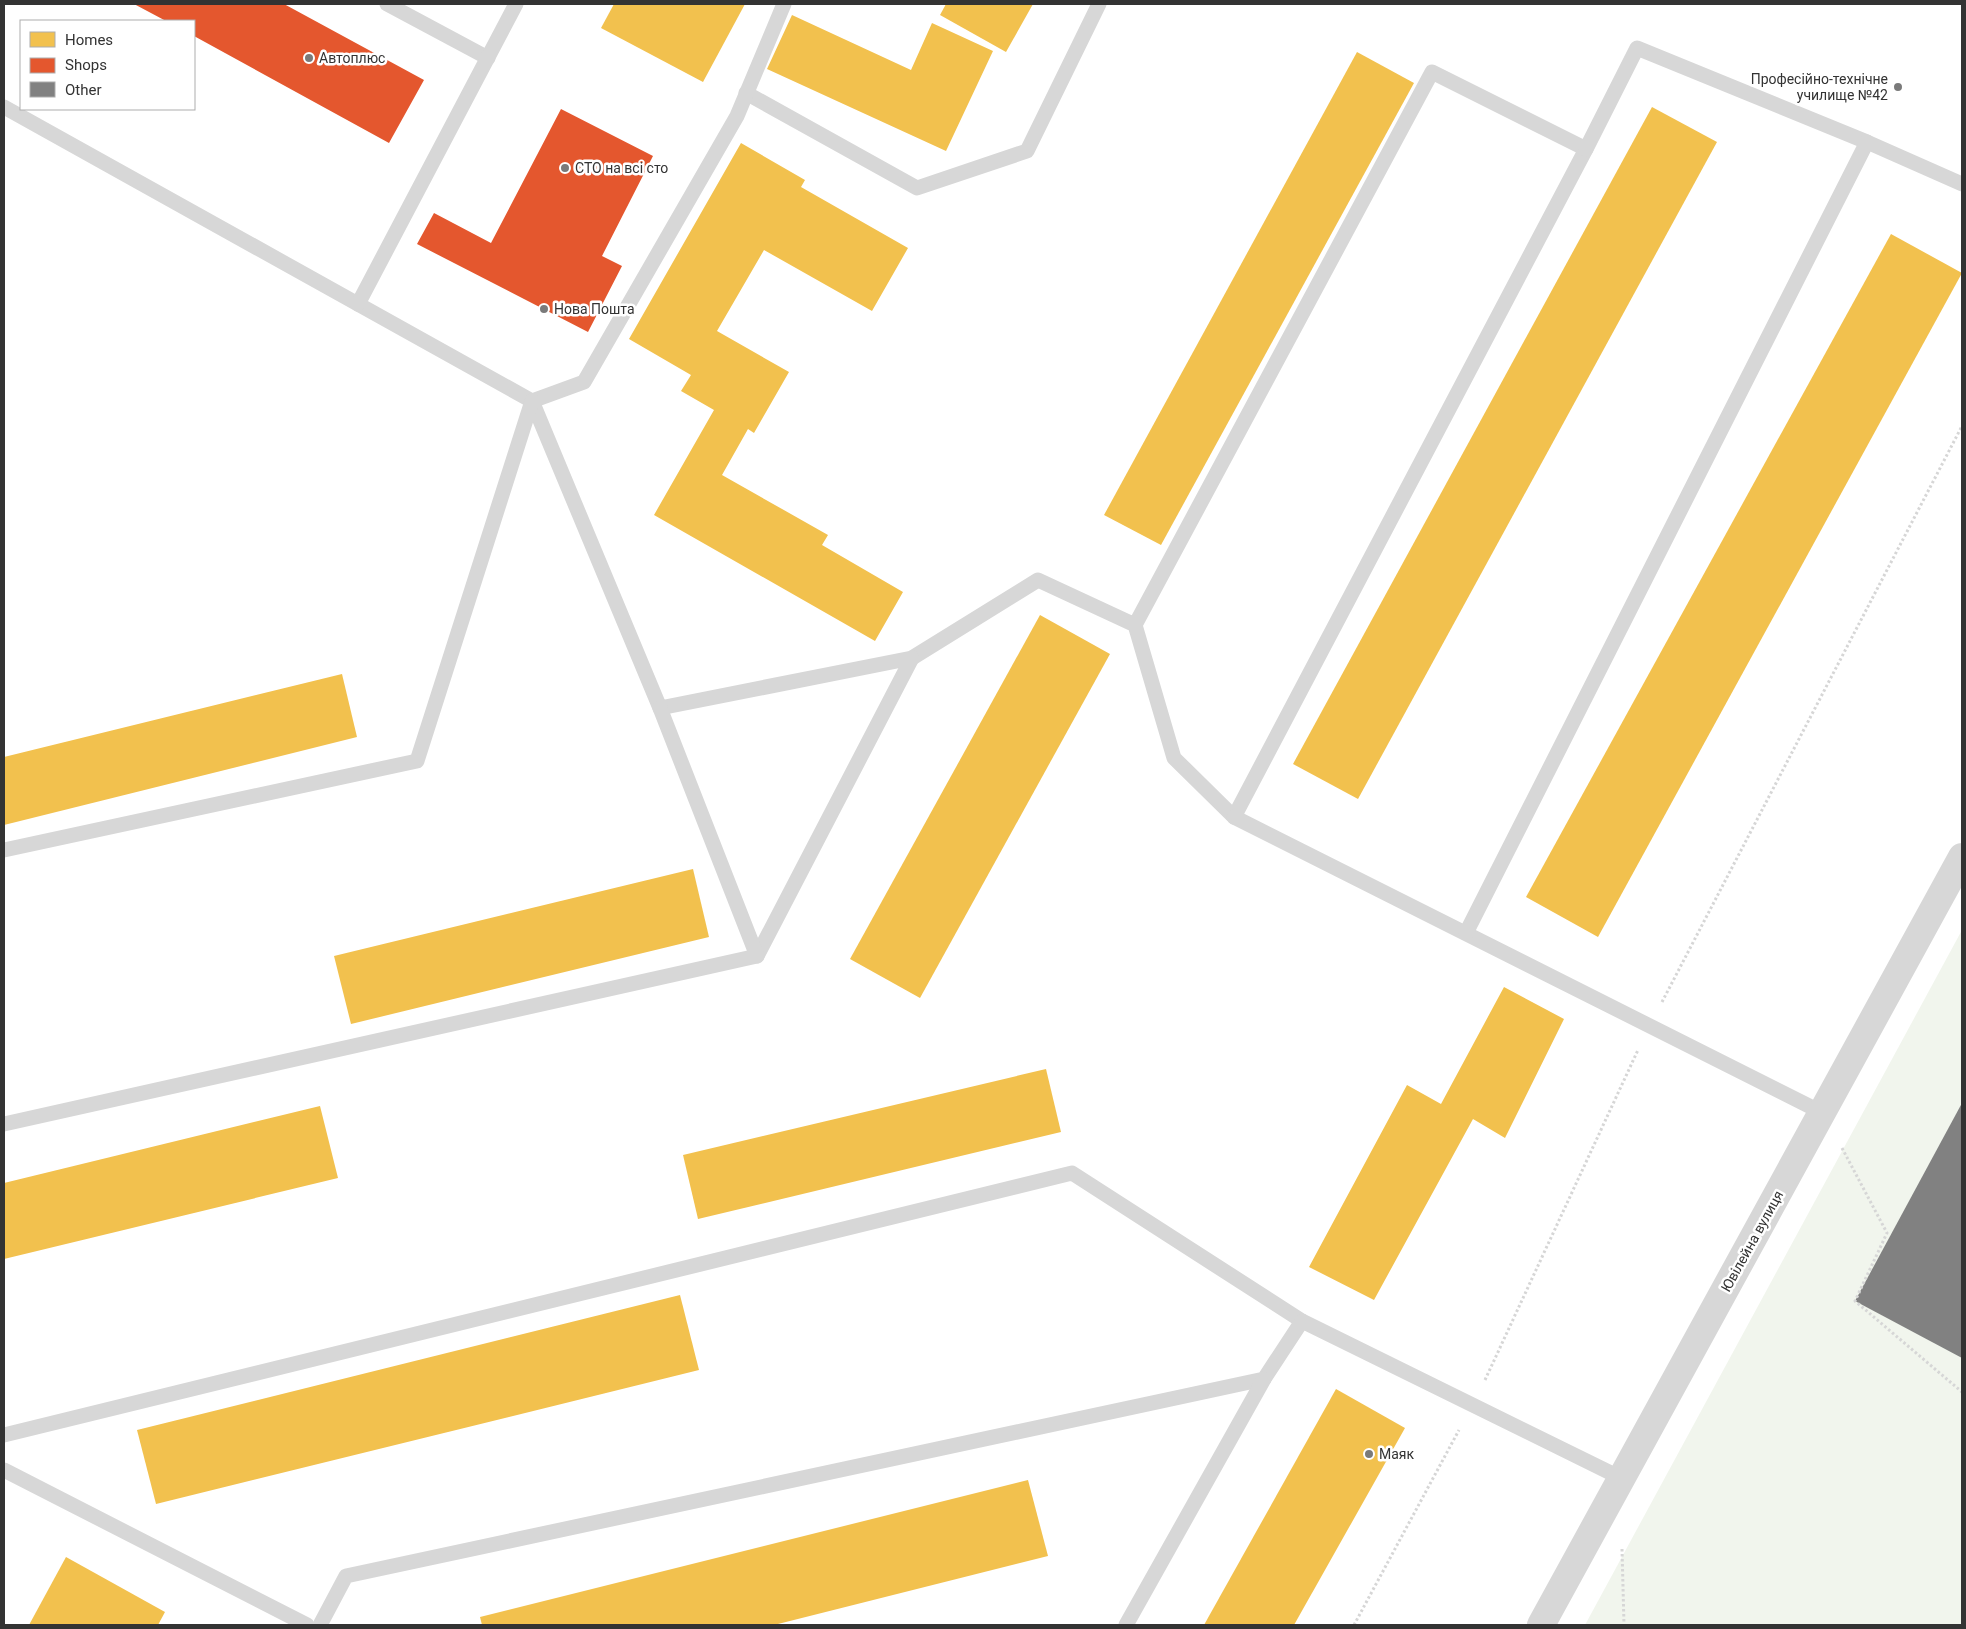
<svg xmlns="http://www.w3.org/2000/svg" width="1966" height="1629" font-family="Roboto,sans-serif">
  <rect width="100%" height="100%" fill="#fff"/>
  <path fill="#f1f5ed" d="M 1962,930 L 1962,1625 L 1585,1625 Z"/>
  <g fill="#f2c14e">
    <path d="M 614,4 L 745,4 L 703,82 L 601,28 Z"/>
    <path d="M 946,4 L 1033,4 L 1006,52 L 940,15 Z"/>
    <path d="M 792,15 L 911,70 L 932,23 L 993,51 L 946,151 L 767,69 Z"/>
    <path d="M 1357,52 L 1414,83 L 1161,545 L 1104,515 Z"/>
    <path d="M 1652,107 L 1717,142 L 1358,799 L 1293,764 Z"/>
    <path d="M 741,143 L 805,180 L 801,187 L 908,248 L 872,311 L 764,250 L 717,331 L 789,372 L 754,433 L 748,429 L 722,475 L 828,535 L 822,545 L 903,592 L 875,641 L 654,515 L 714,410 L 681,391 L 691,375 L 629,339 Z"/>
    <path d="M 1891,234 L 1962,273 L 1598,937 L 1526,897 Z"/>
    <path d="M 1040,615 L 1110,654 L 920,998 L 850,959 Z"/>
    <path d="M 342,674 L 357,737 L 4,825 L 4,757 Z"/>
    <path d="M 693,869 L 709,937 L 351,1024 L 334,956 Z"/>
    <path d="M 1504,987 L 1564,1019 L 1505,1138 L 1473,1119 L 1374,1300 L 1309,1267 L 1407,1085 L 1441,1104 Z"/>
    <path d="M 1046,1069 L 1061,1132 L 698,1219 L 683,1155 Z"/>
    <path d="M 320,1106 L 338,1178 L 4,1259 L 4,1183 Z"/>
    <path d="M 680,1295 L 699,1370 L 156,1504 L 137,1430 Z"/>
    <path d="M 1336,1389 L 1405,1428 L 1294,1625 L 1204,1625 Z"/>
    <path d="M 1028,1480 L 1048,1556 L 774,1625 L 482,1625 L 480,1617 Z"/>
    <path d="M 66,1557 L 165,1612 L 158,1625 L 29,1625 Z"/>
  </g>
  <g fill="#e4572e">
    <path d="M 134,4 L 284,4 L 424,80 L 389,143 L 194,36 L 194,21 L 166,21 Z"/>
    <path d="M 561,109 L 653,156 L 602,256 L 622,266 L 588,332 L 417,244 L 434,213 L 491,243 Z"/>
  </g>
  <path fill="#818181" d="M 1962,1103 L 1962,1358 L 1855,1301 Z"/>
  <g fill="none" stroke-linecap="round" stroke-linejoin="round">
    <g stroke="#d6d6d6" stroke-width="3" stroke-dasharray="2.5 2.5" stroke-linecap="butt">
      <path d="M 1662,1002 L 1962,426"/>
      <path d="M 1842,1148 L 1887,1233 L 1855,1301 L 1962,1392"/>
      <path d="M 1485,1380 L 1638,1050"/>
      <path d="M 1622,1549 L 1624,1625"/>
      <path d="M 1354,1625 L 1459,1430"/>
    </g>
    <g stroke="#d7d7d7" stroke-width="15">
      <path d="M 387,4 L 488,58"/>
      <path d="M 746,93 L 917,188 L 1027,151 L 1099,4"/>
      <path d="M 4,107 L 532,401 L 660,708 L 912,658 L 1038,580 L 1135,625 L 1432,72 L 1586,149 L 1234,817 L 1174,758 L 1135,625"/>
      <path d="M 1586,149 L 1637,48 L 1867,142"/>
      <path d="M 358,304 L 516,4"/>
      <path d="M 532,401 L 584,382 L 737,116 L 784,4"/>
      <path d="M 1234,817 L 1823,1113"/>
      <path d="M 4,850 L 417,761 L 532,401"/>
      <path d="M 1466,933 L 1867,142 L 1962,184"/>
      <path d="M 757,956 L 912,658"/>
      <path d="M 4,1124 L 757,956 L 660,708"/>
      <path d="M 4,1435 L 1072,1173 L 1302,1321"/>
      <path d="M 4,1470 L 307,1625"/>
      <path d="M 320,1625 L 346,1576 L 1264,1379 L 1302,1321 L 1621,1478"/>
      <path d="M 1126,1625 L 1264,1379"/>
    </g>
    <path stroke="#d7d7d7" stroke-width="28" d="M 1541,1625 L 1962,857"/>
  </g>
  <g fill="#7a7a7a" stroke="#fff" stroke-width="2">
    <circle cx="309" cy="58" r="5"/>
    <circle cx="1898" cy="87" r="5"/>
    <circle cx="565" cy="168" r="5"/>
    <circle cx="544" cy="309" r="5"/>
    <circle cx="1369" cy="1454" r="5"/>
  </g>
  <g text-anchor="middle" dominant-baseline="central" stroke-width="5" stroke-linejoin="round" paint-order="stroke">
    <g font-size="14" fill="#333" stroke="#fff" text-anchor="start">
      <text x="319" y="58">Автоплюс</text>
      <text x="1888" y="79" text-anchor="end">Професійно-технічне<tspan x="1888" dy="16">училище №42</tspan></text>
      <text x="575" y="168">СТО на всі сто</text>
      <text x="554" y="309">Нова Пошта</text>
      <text x="1379" y="1454">Маяк</text>
    </g>
    <g font-size="14" fill="#333" stroke="#fff">
      <text transform="translate(1752 1241) rotate(-61)">Ювілейна вулиця</text>
    </g>
  </g>
  <rect width="1966" height="1629" fill="none" stroke="#333333" stroke-width="10"/>
  <rect x="20" y="20" width="175" height="90" fill="#ffffff" stroke="#adadad"/>
  <rect x="30" y="32" width="25" height="15" fill="#f2c14e" stroke="#adadad"/>
  <text x="65" y="45" font-size="15" fill="#333333">Homes</text>
  <rect x="30" y="58" width="25" height="15" fill="#e4572e" stroke="#adadad"/>
  <text x="65" y="70" font-size="15" fill="#333333">Shops</text>
  <rect x="30" y="82" width="25" height="15" fill="#818181" stroke="#adadad"/>
  <text x="65" y="95" font-size="15" fill="#333333">Other</text>
</svg>
